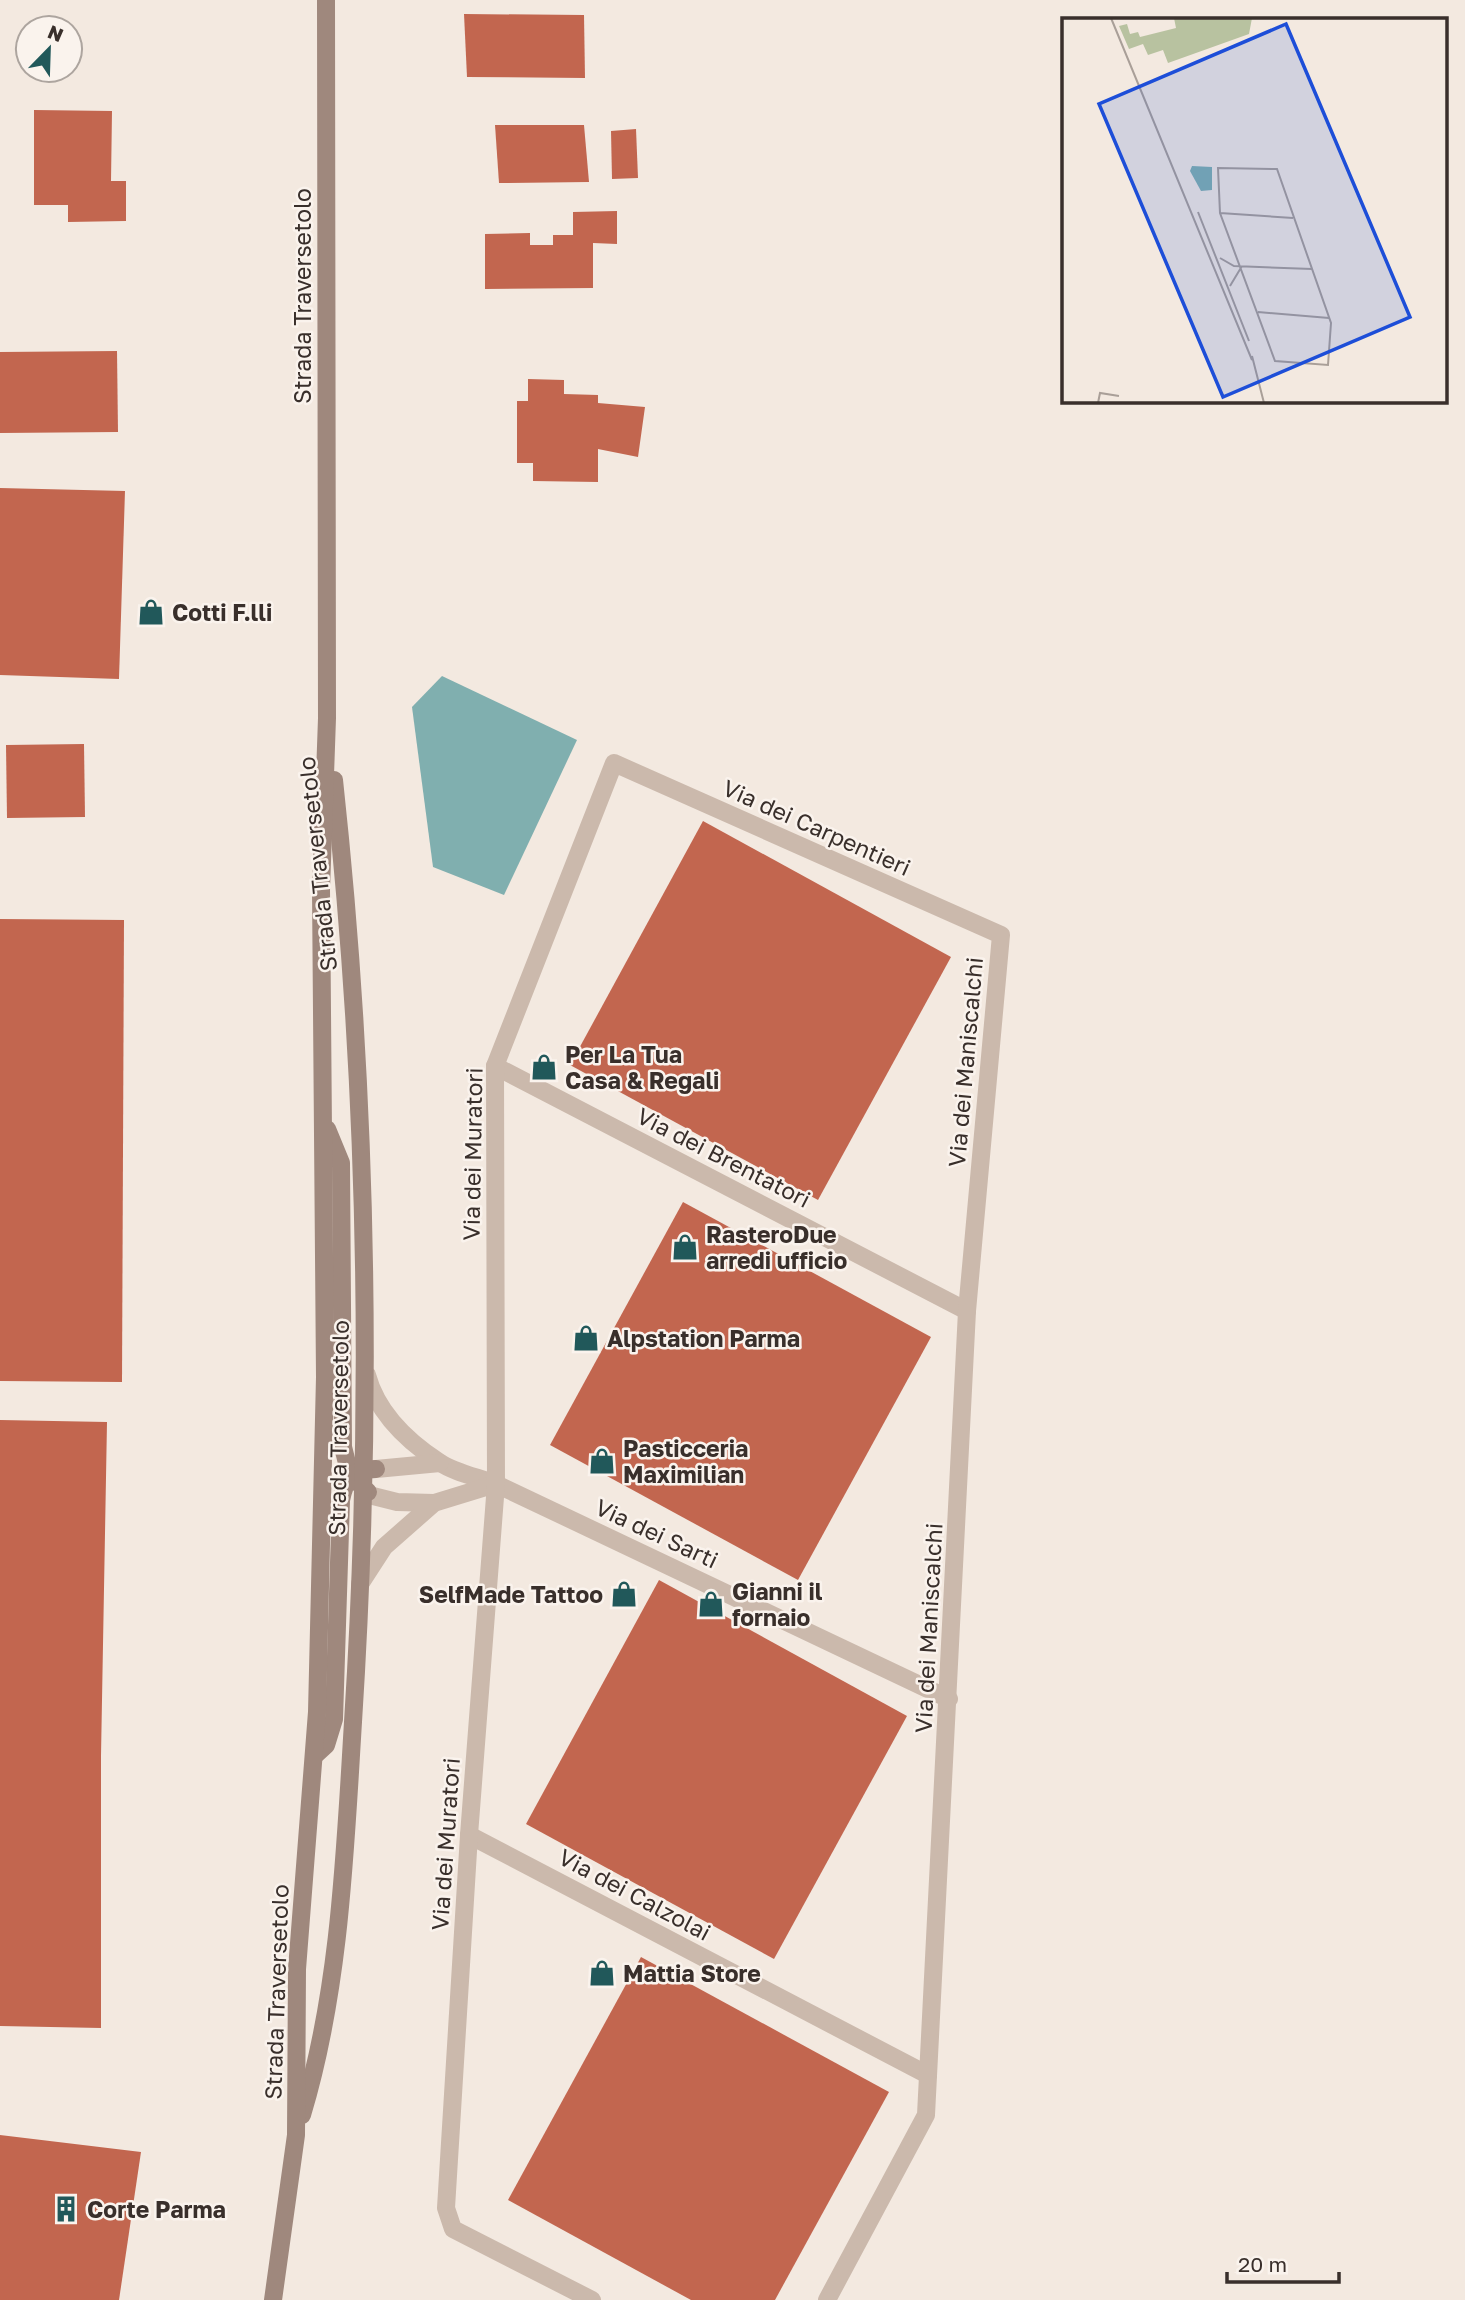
<svg xmlns="http://www.w3.org/2000/svg" width="1465" height="2300" font-family="'Golos Text',sans-serif">
  <rect width="100%" height="100%" fill="#f3e9e0"/>
  <path fill="#80afaf" d="M 442,676 L 577,740 L 504,895 L 433,867 L 412,707 Z"/>
  <g fill="#c2664f">
    <path d="M 464,14 L 584,15 L 585,78 L 467,77 Z"/>
    <path d="M 34,110 L 112,111 L 111,181 L 126,181 L 126,221 L 68,222 L 68,205 L 34,205 Z"/>
    <path d="M 495,125 L 584,125 L 589,182 L 499,183 Z"/>
    <path d="M 636,129 L 638,178 L 612,179 L 611,131 Z"/>
    <path d="M 617,211 L 617,244 L 593,243 L 593,288 L 485,289 L 485,234 L 530,233 L 530,245 L 553,245 L 553,235 L 573,235 L 573,212 Z"/>
    <path d="M 117,351 L 118,432 L 0,433 L 0,352 Z"/>
    <path d="M 528,379 L 564,380 L 564,394 L 598,395 L 598,403 L 645,407 L 638,457 L 598,449 L 598,482 L 533,481 L 533,463 L 517,463 L 517,401 L 528,401 Z"/>
    <path d="M 0,488 L 125,491 L 119,679 L 0,675 Z"/>
    <path d="M 84,744 L 85,817 L 7,818 L 6,745 Z"/>
    <path d="M 703,821 L 951,957 L 818,1200 L 570,1065 Z"/>
    <path d="M 0,919 L 124,920 L 122,1382 L 0,1381 Z"/>
    <path d="M 683,1202 L 931,1337 L 798,1580 L 550,1445 Z"/>
    <path d="M 0,1420 L 107,1422 L 101,1756 L 101,2028 L 0,2026 Z"/>
    <path d="M 659,1580 L 907,1716 L 774,1959 L 526,1824 Z"/>
    <path d="M 641,1957 L 889,2092 L 775,2300 L 691,2300 L 508,2200 Z"/>
    <path d="M 0,2135 L 141,2152 L 119,2300 L 0,2300 Z"/>
  </g>
  <g fill="none" stroke-linecap="round" stroke-linejoin="round">
    <g stroke="#cbb9ac" stroke-width="18">
      <path d="M 495,1066 L 967,1311"/>
      <path d="M 367,1375 C 377,1412 407,1441 439,1462 C 455,1473 478,1477 496,1484 L 949,1699"/>
      <path d="M 376,1469 L 440,1463"/>
      <path d="M 373,1496 L 397,1502 L 434,1503"/>
      <path d="M 360,1584 L 384,1547 L 434,1503 L 496,1484"/>
      <path d="M 469,1835 L 928,2075"/>
      <path d="M 592,2300 L 453,2229 L 446,2208 L 469,1835 L 496,1484 L 495,1066 L 614,763 L 1001,935 L 967,1311 L 926,2115 L 827,2300"/>
    </g>
    <g stroke="#9f887d" stroke-width="18">
      <path d="M 327,1129 L 341,1163 L 343,1447 L 350,1475 L 368,1492"/>
      <path d="M 314,1756 L 326,1745 L 334,1719 L 341,1500 C 346,1477 351,1470 376,1469"/>
      <path d="M 302,2115 C 340,1989 345,1852 353,1722 C 373,1408 368,1093 334,780"/>
      <path d="M 273,2300 L 296,2135 L 297,1969 L 317,1712 L 325,1377 L 321,890 L 327,718 L 326,0"/>
    </g>
  </g>
  <defs>
    <g id="shop-bare" transform="scale(2.1)"><path d="M-5-2.5h2.3a2.7 3.5 0 0 1 5.4 0H5L5.5 6h-11ZM-1.5-2.5h3a1.5 2.3 0 0 0-3 0Z" fill="#21585a" stroke="#faf3ed" stroke-width="2.5" paint-order="stroke"/></g>
    <g id="building-bare" transform="scale(2.1)"><path d="M-4-6H4V6H1V3H-1V6H-4ZM-2.5-4.3h1.7v1.8h-1.7ZM.8-4.3h1.7v1.8H.8ZM-2.5-1h1.7V.8h-1.7ZM.8-1h1.7V.8H.8Z" fill="#21585a" stroke="#faf3ed" stroke-width="2.5" paint-order="stroke"/></g>
  </defs>
  <g fill-rule="evenodd">
    <use href="#shop-bare" x="151" y="612"/>
    <use href="#shop-bare" x="544" y="1067"/>
    <use href="#shop-bare" x="685" y="1247"/>
    <use href="#shop-bare" x="586" y="1338"/>
    <use href="#shop-bare" x="602" y="1461"/>
    <use href="#shop-bare" x="624" y="1594"/>
    <use href="#shop-bare" x="711" y="1604"/>
    <use href="#shop-bare" x="602" y="1973"/>
    <use href="#building-bare" x="66" y="2209"/>
  </g>
  <g text-anchor="middle" dominant-baseline="central" stroke-width="5" stroke-linejoin="round" paint-order="stroke">
    <g font-size="23" fill="#392f2b" stroke="#faf3ed">
      <text transform="translate(302 296) rotate(-90)">Strada Traversetolo</text>
      <text transform="translate(817 827) rotate(24)">Via dei Carpentieri</text>
      <text transform="translate(317 864) rotate(-96)">Strada Traversetolo</text>
      <text transform="translate(965 1062) rotate(-85)">Via dei Maniscalchi</text>
      <text transform="translate(472 1154) rotate(-89)">Via dei Muratori</text>
      <text transform="translate(724 1157) rotate(27)">Via dei Brentatori</text>
      <text transform="translate(338 1428) rotate(-89)">Strada Traversetolo</text>
      <text transform="translate(657 1533) rotate(25)">Via dei Sarti</text>
      <text transform="translate(928 1628) rotate(-87)">Via dei Maniscalchi</text>
      <text transform="translate(445 1844) rotate(-86)">Via dei Muratori</text>
      <text transform="translate(635 1894) rotate(28)">Via dei Calzolai</text>
      <text transform="translate(276 1992) rotate(-88)">Strada Traversetolo</text>
    </g>
    <g font-size="23" font-weight="bold" fill="#392f2b" stroke="#faf3ed" text-anchor="start">
      <text x="172" y="612">Cotti F.lli</text>
      <text x="565" y="1054">Per La Tua<tspan x="565" dy="26">Casa &amp; Regali</tspan></text>
      <text x="706" y="1234">RasteroDue<tspan x="706" dy="26">arredi ufficio</tspan></text>
      <text x="607" y="1338">Alpstation Parma</text>
      <text x="623" y="1448">Pasticceria<tspan x="623" dy="26">Maximilian</tspan></text>
      <text x="732" y="1591">Gianni il<tspan x="732" dy="26">fornaio</tspan></text>
      <text x="603" y="1594" text-anchor="end">SelfMade Tattoo</text>
      <text x="623" y="1973">Mattia Store</text>
      <text x="87" y="2209">Corte Parma</text>
    </g>
  </g>
  <g transform="translate(1062 18)">
    <rect width="385" height="385" fill="#f3e9e0"/>
    <path d="M 112,0 L 190,0 L 187,16 L 106,45 L 101,32 L 86,37 L 81,26 L 67,31 L 57,8 L 65,6 L 68,16 L 76,14 L 78,19 L 114,10 Z" fill="#b8c2a0"/>
    <path d="M 130,148 L 150,149 L 150,172 L 139,173 L 128,153 Z" fill="#80afaf"/>
    <path fill="none" stroke="#a99f98" stroke-width="2" d="M 49,0 L 190,342M 156,150 L 215,151 L 269,305 L 266,347 L 213,343 L 158,195 ZM 136,194 L 187,323M 158,195 L 231,200M 158,240 L 172,248 L 250,251M 168,268 L 180,248M 196,294 L 267,300M 190,338 L 202,385M 36,385 L 38,375 L 57,378"/>
    <path fill="#1d4ed8" fill-opacity="0.15" stroke="#1d4ed8" stroke-width="3.5" d="M 224,6 L 348,299 L 161,379 L 37,86 Z"/>
    <rect width="385" height="385" fill="none" stroke="#392f2b" stroke-width="3.5"/>
  </g>
  <g transform="translate(49 49) rotate(23)"><circle r="33" fill="#faf3ed" stroke="#ada59f" stroke-width="2"/>
  <path d="M0-5L12 26L0 18L-12 26Z" fill="#21585a"/>
  <text y="-10" font-size="19" font-weight="bold" text-anchor="middle" fill="#392f2b">N</text>
  </g>
  <path d="M1227 2272v10h112v-10" fill="none" stroke="#392f2b" stroke-width="3.5"/>
  <text x="1238" y="2272" font-size="21" fill="#392f2b" stroke="#faf3ed" stroke-width="5" paint-order="stroke">20 m</text>
</svg>
